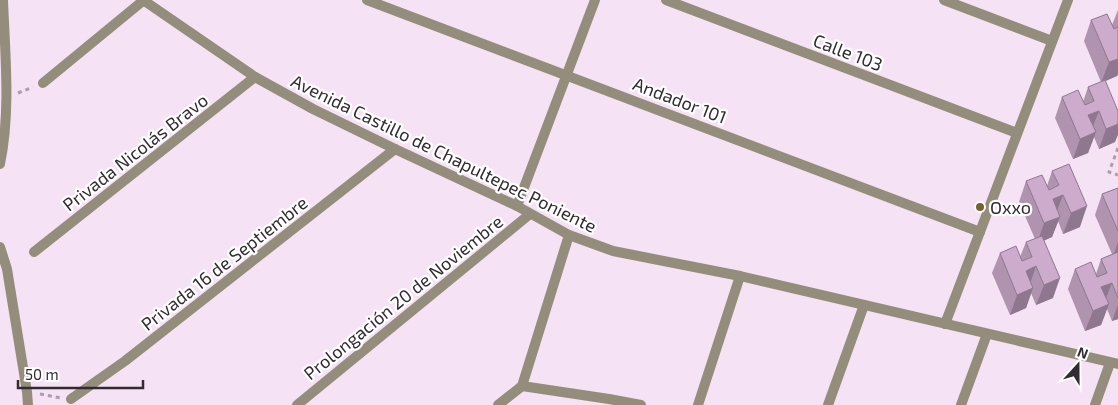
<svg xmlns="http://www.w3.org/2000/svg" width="1118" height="405" font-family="'Exo 2',sans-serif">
  <rect width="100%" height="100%" fill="#f5e2f5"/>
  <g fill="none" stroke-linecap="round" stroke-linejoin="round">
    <g stroke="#ac9eac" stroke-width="3" stroke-dasharray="4 4" stroke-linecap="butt">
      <path d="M 18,93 L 33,87"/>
      <path d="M 1118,148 L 1109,172 L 1118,175"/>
      <path d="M 40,394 L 61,398"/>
    </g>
    <g stroke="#958d7c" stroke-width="10">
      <path d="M 143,0 L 255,77 L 313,109 L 395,149 L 517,206 L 569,235 L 613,251 L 740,276 L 1118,364"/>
      <path d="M 367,0 L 980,232"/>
      <path d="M 666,0 L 1017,133"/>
      <path d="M 944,0 L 1052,41"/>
      <path d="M 43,83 L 144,0"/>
      <path d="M 0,164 C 11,111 5,54 3,0"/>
      <path d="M 517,206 L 595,0"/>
      <path d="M 0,247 L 7,269 L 27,392 L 28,405"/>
      <path d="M 34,252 L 255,77"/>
      <path d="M 945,324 L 1068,0"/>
      <path d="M 522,386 L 609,399 L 641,405"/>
      <path d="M 71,399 L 125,361 L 395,149"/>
      <path d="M 297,405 L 530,214"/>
      <path d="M 498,405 L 522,386 L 569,235"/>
      <path d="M 698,405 L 740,276"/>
      <path d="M 828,405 L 864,305"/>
      <path d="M 961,405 L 987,334"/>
      <path d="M 1095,405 L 1110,363"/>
    </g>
  </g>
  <g fill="#af93af">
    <path d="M 1118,10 L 1118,74 L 1117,76 L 1105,81 L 1115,142 L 1099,149 L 1094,137 L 1088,153 L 1073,159 L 1055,118 L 1062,97 L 1083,102 L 1088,87 L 1101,82 L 1084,41 L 1091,20 L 1112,25 Z"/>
    <path d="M 1052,171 L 1080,227 L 1063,234 L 1058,221 L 1052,237 L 1044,240 L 1053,298 L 1036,305 L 1031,293 L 1026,308 L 1010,315 L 992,273 L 1000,253 L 1020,257 L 1026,242 L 1035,239 L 1019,202 L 1026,181 L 1047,186 Z"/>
    <path d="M 1118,188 L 1118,319 L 1112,321 L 1107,309 L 1101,325 L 1085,331 L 1068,289 L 1075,269 L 1096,274 L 1101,259 L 1112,254 L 1095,215 L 1102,194 Z"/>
  </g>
  <g fill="#8f788f">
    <path d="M 1118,59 L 1118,74 L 1117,76 L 1101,83 L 1109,62 Z"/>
    <path d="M 1099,111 L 1091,131 L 1088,115 Z"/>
    <path d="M 1118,124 L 1118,135 L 1115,142 L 1099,149 L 1106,129 Z"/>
    <path d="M 1096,132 L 1088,153 L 1073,159 L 1080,139 Z"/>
    <path d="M 1063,195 L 1055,216 L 1053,199 Z"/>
    <path d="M 1087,206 L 1080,227 L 1063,234 L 1071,213 Z"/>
    <path d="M 1060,217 L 1052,237 L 1037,244 L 1044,223 Z"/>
    <path d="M 1118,242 L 1118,254 L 1113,257 Z"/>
    <path d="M 1036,266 L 1029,287 L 1026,271 Z"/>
    <path d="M 1060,278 L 1053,298 L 1036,305 L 1044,285 Z"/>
    <path d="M 1112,283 L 1104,303 L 1101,287 Z"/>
    <path d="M 1033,288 L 1026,308 L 1010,315 L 1017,295 Z"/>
    <path d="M 1109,304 L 1101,325 L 1085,331 L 1093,311 Z"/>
    <path d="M 1118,305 L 1118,319 L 1112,321 Z"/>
  </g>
  <g fill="#ccabcc" stroke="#8f788f">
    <path d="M 1107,14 L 1114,29 L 1118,27 L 1118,59 L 1109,62 L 1091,20 Z"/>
    <path d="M 1105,80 L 1118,111 L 1118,124 L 1106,129 L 1099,111 L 1088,115 L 1096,132 L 1080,139 L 1062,97 L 1078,90 L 1085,105 L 1094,101 L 1088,87 Z"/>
    <path d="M 1069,164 L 1087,206 L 1071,213 L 1063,195 L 1053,199 L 1060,217 L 1044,223 L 1026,181 L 1042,175 L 1049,190 L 1059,185 L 1052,171 Z"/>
    <path d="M 1118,188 L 1118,231 L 1102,194 Z"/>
    <path d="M 1042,236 L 1060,278 L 1044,285 L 1036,266 L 1026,271 L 1033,288 L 1017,295 L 1000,253 L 1016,246 L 1022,261 L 1032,257 L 1026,242 Z"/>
    <path d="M 1118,252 L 1118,298 L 1112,283 L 1101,287 L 1109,304 L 1093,311 L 1075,269 L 1091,262 L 1097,277 L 1107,273 L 1101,259 Z"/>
  </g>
  <circle fill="#756130" stroke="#fff" stroke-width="2" cx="980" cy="207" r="5"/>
  <g text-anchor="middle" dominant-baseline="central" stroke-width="4.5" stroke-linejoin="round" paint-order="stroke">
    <g font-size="18" fill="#322b32" stroke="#fff">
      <text transform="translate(848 52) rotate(21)">Calle 103</text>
      <text transform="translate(680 100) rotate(21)">Andador 101</text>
      <text transform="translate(135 152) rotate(-38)">Privada Nicolás Bravo</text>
      <text transform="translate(444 153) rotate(26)">Avenida Castillo de Chapultepec Poniente</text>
      <text transform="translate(224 263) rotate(-38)">Privada 16 de Septiembre</text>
      <text transform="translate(403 297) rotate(-39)">Prolongación 20 de Noviembre</text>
    </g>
    <g font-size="18" fill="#322b32" stroke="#fff" text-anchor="start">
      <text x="990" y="207">Oxxo</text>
    </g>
  </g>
  <g transform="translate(1078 365) rotate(21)" stroke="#ffffff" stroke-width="4" paint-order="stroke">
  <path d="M0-4L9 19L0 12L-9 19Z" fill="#322b32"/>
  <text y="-8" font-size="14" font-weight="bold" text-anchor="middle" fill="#322b32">N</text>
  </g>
  <path d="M18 380v8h125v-8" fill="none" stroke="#322b32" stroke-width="2.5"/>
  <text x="25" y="380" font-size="15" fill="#322b32" stroke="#ffffff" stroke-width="4" paint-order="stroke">50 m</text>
</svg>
